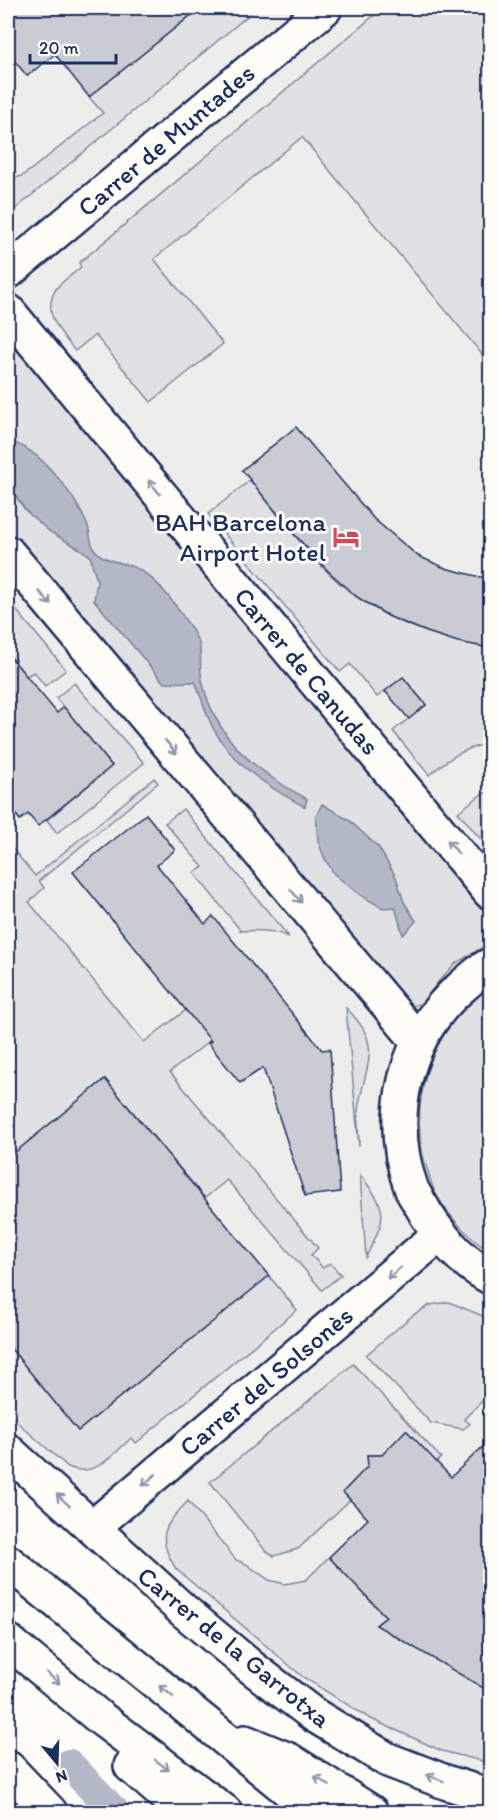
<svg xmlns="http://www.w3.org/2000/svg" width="498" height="1820" font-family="Itim,sans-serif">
  <rect width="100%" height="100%" fill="#fdfcf7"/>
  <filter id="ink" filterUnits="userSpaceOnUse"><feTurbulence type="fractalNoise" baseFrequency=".0167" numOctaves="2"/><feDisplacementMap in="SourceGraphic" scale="12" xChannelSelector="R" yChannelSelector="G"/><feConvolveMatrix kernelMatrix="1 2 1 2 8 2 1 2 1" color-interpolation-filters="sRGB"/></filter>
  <g filter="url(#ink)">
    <path fill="#edeeec" d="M 8,8 L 490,8 L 490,1796 L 388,1760 L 8,1453 Z"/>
    <g fill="#e0e1e3" stroke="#7e88a0" stroke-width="1.5">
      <path d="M 200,8 L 257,8 L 8,215 L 8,181 L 24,175 L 103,113 L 89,97 Z"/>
      <path d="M 383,8 L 490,8 L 490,364 L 302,137 L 154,259 L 223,344 L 151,402 L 95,335 L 75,351 C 61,333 41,313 56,289 C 61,281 74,274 81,267 L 79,263 Z"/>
      <path d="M 8,344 L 27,358 L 490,913 L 490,943 L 456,963 L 437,983 L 424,1002 L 413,1006 L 402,1005 L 8,537 Z"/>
      <path d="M 250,480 C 282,519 317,569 358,598 C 398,626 443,639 490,648 L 487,744 C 462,749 448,759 429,775 L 393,731 L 426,705 L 403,678 L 377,697 L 350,664 L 340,672 L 208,514 Z"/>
      <path d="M 8,600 L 66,670 L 45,686 L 34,672 L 26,676 L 8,653 Z"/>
      <path d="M 74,683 L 144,763 L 57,833 L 47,820 L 112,766 L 56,698 Z"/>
      <path d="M 154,778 L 158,783 L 39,881 L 44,888 L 29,902 L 144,1042 L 186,1010 L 266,997 L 170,1072 L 318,1248 L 311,1255 L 323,1268 L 330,1263 L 341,1275 L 322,1290 L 227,1180 L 205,1198 L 105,1079 L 8,1158 L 8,978 L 14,973 L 8,964 L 8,916 L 10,914 L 8,911 L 8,851 L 12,848 L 35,876 Z"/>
      <path d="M 490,792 L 490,850 L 458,812 L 482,794 Z"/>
      <path d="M 183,809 L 289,937 C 273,930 258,930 241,931 L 194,873 L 203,867 L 165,823 Z"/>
      <path d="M 490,988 L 490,1087 L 487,1086 L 484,1124 L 490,1148 L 490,1253 C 469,1236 452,1221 437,1196 C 433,1190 431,1182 429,1175 C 404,1109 429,1026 490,988 Z"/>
      <path d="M 346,1008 C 383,1043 367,1061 359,1104 C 356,1117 359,1133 359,1147 Z"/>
      <path d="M 360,1175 C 390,1212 386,1216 366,1257 Z"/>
      <path d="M 269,1276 L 297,1310 L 136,1443 L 131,1438 C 113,1455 94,1479 68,1467 L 8,1414 L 8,1345 L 78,1431 Z"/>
      <path d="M 449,1302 L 490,1319 L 490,1393 L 464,1419 L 470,1424 L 463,1429 L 431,1423 L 366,1355 L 413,1315 L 430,1305 Z"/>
      <path d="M 353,1364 L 441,1458 L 436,1462 L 382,1455 L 367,1455 L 368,1466 L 343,1492 L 350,1500 L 298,1549 L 274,1556 L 265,1550 L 210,1482 Z"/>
      <path d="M 188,1501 L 236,1560 L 246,1564 L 269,1580 L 285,1584 L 306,1580 L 329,1557 L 386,1617 L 376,1625 L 490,1691 L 490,1763 L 442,1751 L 369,1718 L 303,1677 L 176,1569 C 155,1536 164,1526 188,1501 Z"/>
    </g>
    <g fill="#b3b8c5" stroke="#76819c" stroke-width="1.5">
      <path d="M 8,441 C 41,448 74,495 87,524 C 91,532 89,543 95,550 C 105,563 127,562 140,570 C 156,580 167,594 178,609 C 185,619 195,632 199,644 C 202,653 199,669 202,680 C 215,740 257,772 307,799 L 305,807 C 270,788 235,767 214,730 C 206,715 202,698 195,682 L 164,683 L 94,600 L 97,581 L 90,556 L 80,549 L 50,532 L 26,511 L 8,485 Z"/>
      <path d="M 322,804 L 349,820 L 379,848 L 396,877 L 404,902 L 416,921 L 403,935 L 395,907 L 383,908 L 360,895 L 334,874 L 324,857 L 318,841 L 316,816 Z"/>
    </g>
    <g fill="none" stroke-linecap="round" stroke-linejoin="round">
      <path stroke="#b3b8c5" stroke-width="30" d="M 69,1764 L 115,1812"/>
    </g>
    <g fill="#c9ccd3" stroke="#1b2f5e" stroke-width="1.5">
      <path d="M 8,8 L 200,8 L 89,97 L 55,54 L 27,76 L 8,53 Z"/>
      <path d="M 296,427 L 374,519 L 418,556 L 445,568 L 480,577 L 490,577 L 490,648 L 458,642 L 427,632 L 390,617 L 357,597 L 327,570 L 295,535 L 242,470 Z"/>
      <path d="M 8,654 L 57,713 L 64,707 L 112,766 L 38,826 L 28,814 L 20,820 L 8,804 Z"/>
      <path d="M 403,677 L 426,705 L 409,719 L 385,691 Z"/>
      <path d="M 146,814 L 175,850 L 157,865 L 205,924 L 213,916 L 322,1050 L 330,1049 L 340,1192 L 305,1196 L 263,1068 L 240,1083 L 208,1043 L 211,1041 L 73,872 Z"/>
      <path d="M 105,1079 L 269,1276 L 78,1431 L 8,1345 L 8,1158 Z"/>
      <path d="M 406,1430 L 451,1477 L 490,1440 L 490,1692 L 376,1625 L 386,1617 L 329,1557 L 368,1519 L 343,1492 L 368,1466 L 367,1455 L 382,1455 Z"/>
    </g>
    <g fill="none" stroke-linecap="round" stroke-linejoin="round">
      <g stroke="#1b2f5e" stroke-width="38">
        <g id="minor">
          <path d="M 8,272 L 325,8"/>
          <path d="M 8,311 L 490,892"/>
          <path d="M 8,553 L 418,1041"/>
          <path d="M 490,965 C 481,969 473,977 465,984 C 404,1034 385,1117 412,1190 C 416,1198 422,1206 426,1214 C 442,1239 464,1263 490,1277"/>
          <path d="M 8,1451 L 184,1611 L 251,1667 L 314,1715 L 388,1760 L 448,1783 L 490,1796"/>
          <path d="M 93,1527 L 439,1235"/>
          <path d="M 8,1768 L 50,1812"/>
        </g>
      </g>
      <g stroke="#1b2f5e" stroke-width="38">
        <g id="highway">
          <path d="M 8,1562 L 315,1812"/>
          <path d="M 8,1641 L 99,1717 L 225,1812"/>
          <path d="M 245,1742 L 289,1760 L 371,1812"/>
          <path d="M 131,1766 L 184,1812"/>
        </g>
      </g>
      <use href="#minor" stroke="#fdfcf7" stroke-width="33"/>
      <use href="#highway" stroke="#fdfcf7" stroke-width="33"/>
    </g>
    <defs><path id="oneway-shaft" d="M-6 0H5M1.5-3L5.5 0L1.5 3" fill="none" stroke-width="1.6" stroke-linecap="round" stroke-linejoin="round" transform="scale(1.5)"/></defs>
    <g stroke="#8c96aa">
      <use href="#oneway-shaft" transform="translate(154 487) rotate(-130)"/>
      <use href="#oneway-shaft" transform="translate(45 598) rotate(50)"/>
      <use href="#oneway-shaft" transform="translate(171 747) rotate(50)"/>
      <use href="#oneway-shaft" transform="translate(453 847) rotate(-130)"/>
      <use href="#oneway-shaft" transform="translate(296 896) rotate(50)"/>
      <use href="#oneway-shaft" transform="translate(394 1273) rotate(140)"/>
      <use href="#oneway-shaft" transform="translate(149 1480) rotate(140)"/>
      <use href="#oneway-shaft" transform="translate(63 1500) rotate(-138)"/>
      <use href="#oneway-shaft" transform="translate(53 1678) rotate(40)"/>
      <use href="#oneway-shaft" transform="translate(166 1691) rotate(-141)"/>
      <use href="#oneway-shaft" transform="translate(162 1765) rotate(37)"/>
      <use href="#oneway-shaft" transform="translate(435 1778) rotate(-159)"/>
      <use href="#oneway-shaft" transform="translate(322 1781) rotate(-148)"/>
    </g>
  </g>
  <defs>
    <g id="hotel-bare" transform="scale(2.07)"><path d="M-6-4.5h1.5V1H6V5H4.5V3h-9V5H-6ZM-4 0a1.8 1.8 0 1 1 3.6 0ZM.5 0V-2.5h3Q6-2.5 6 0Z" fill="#d1495b" stroke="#fdfcf7" stroke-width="2.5" paint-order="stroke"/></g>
  </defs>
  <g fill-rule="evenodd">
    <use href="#hotel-bare" x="346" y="537"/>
  </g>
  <g text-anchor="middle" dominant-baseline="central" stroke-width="6" stroke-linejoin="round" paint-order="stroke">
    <g font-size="26" fill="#1b2f5e" stroke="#fdfcf7">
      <text transform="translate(166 140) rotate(-40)">Carrer de Muntades</text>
      <text transform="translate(307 671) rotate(50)">Carrer de Canudas</text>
      <text transform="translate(266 1381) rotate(-40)">Carrer del Solsonès</text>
      <text transform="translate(234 1647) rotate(39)">Carrer de la Garrotxa</text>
    </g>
    <g font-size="26" fill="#1b2f5e" stroke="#fdfcf7" text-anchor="end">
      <text x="326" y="522">BAH Barcelona<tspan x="326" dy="30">Airport Hotel</tspan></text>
    </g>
  </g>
  <rect width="498" height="1820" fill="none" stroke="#fdfcf7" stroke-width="30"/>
  <rect x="15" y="15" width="468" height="1790" fill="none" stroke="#1b2f5e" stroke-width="2" filter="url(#ink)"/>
  <g transform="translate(57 1763) rotate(161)" stroke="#fdfcf7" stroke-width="4.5" paint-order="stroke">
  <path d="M0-4.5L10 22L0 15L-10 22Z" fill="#1b2f5e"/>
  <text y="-9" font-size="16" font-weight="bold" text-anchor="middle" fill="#1b2f5e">N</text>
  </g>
  <path d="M30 54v9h86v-9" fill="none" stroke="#1b2f5e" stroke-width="3"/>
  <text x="39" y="54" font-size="18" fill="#1b2f5e" stroke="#fdfcf7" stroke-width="4.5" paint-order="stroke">20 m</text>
</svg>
